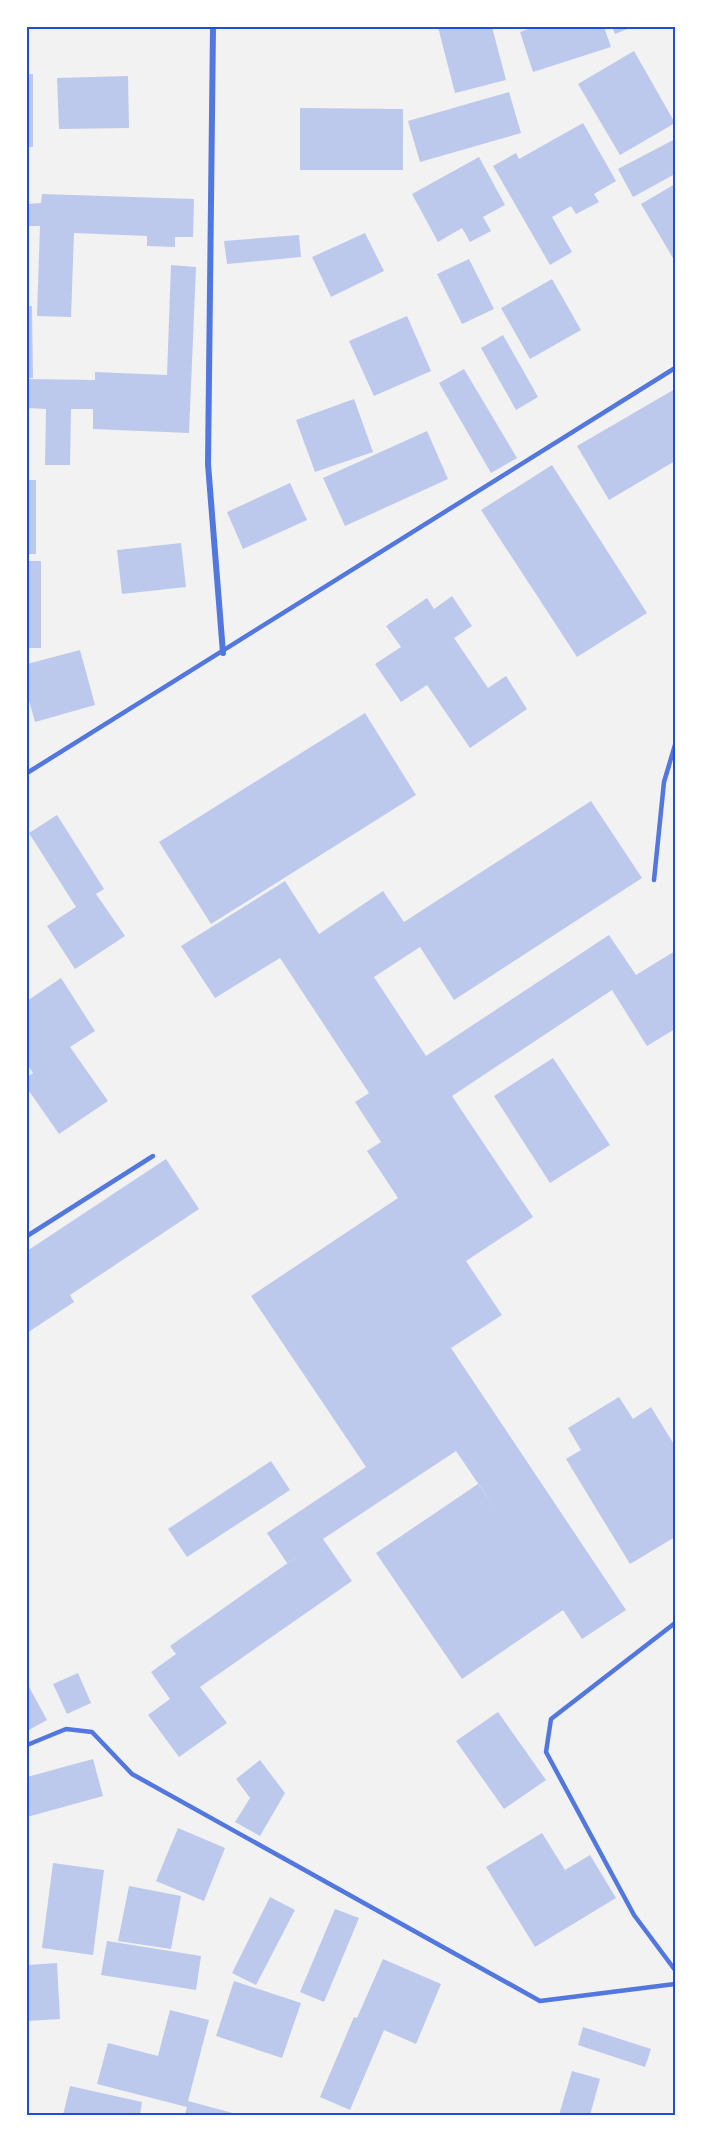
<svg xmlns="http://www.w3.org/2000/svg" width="702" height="2142" font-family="'Nunito Sans',sans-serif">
  <rect width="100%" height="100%" fill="#f2f2f2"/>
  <g fill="#bdc9ec">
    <path d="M 438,27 L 492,27 L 506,80 L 455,93 Z"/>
    <path d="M 534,27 L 604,27 L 611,47 L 533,72 L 520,32 Z"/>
    <path d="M 612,27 L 632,27 L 615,34 Z"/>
    <path d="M 634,51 L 675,123 L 620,155 L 578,84 Z"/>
    <rect x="27" y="74" width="6" height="73"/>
    <path d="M 128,76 L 129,128 L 59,129 L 57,78 Z"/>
    <path d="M 509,92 L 521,133 L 420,162 L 408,121 Z"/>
    <path d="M 300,108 L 403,109 L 403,170 L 300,170 Z"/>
    <path d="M 583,123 L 616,181 L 594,194 L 599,202 L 576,214 L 571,206 L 552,217 L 572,252 L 550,265 L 493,166 L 516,153 L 519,159 Z"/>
    <path d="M 675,139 L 675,174 L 633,197 L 618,169 Z"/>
    <path d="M 479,157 L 505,205 L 483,217 L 491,231 L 470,242 L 462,228 L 438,242 L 412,194 Z"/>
    <path d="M 675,184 L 675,257 L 673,258 L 641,204 Z"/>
    <path d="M 42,194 L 194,199 L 193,237 L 175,237 L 175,247 L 147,246 L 147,236 L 74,233 L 71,317 L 37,316 L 40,226 L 27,226 L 27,204 L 41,203 Z"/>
    <path d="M 365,233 L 384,271 L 331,297 L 312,257 Z"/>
    <path d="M 299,235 L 301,257 L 227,264 L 224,241 Z"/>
    <path d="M 469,259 L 494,309 L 462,324 L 437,274 Z"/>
    <path d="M 171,265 L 196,267 L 189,433 L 93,429 L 93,409 L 71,409 L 70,465 L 45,465 L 46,409 L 27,408 L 27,379 L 95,380 L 95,372 L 167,375 Z"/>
    <path d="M 552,279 L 581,330 L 530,359 L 501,308 Z"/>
    <path d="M 27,306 L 32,306 L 33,378 L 27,378 Z"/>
    <path d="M 407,316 L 431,371 L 374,396 L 349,341 Z"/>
    <path d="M 503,335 L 538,397 L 516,410 L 481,348 Z"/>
    <path d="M 464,369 L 517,458 L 491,473 L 439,383 Z"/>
    <path d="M 675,389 L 675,461 L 609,500 L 577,446 Z"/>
    <path d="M 354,399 L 373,452 L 315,472 L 296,420 Z"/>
    <path d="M 427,431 L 448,479 L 345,526 L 323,478 Z"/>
    <path d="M 552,465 L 647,613 L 577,657 L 481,510 Z"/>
    <rect x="27" y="480" width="9" height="74"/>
    <path d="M 290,483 L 307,520 L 243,549 L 227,512 Z"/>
    <path d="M 181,543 L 186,587 L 122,594 L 117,550 Z"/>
    <rect x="27" y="561" width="14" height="87"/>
    <path d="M 452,596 L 472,626 L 454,638 L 488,688 L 506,676 L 527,709 L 470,748 L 427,685 L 401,702 L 375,664 L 401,647 L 386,626 L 427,598 L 434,609 Z"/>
    <path d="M 80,650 L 95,705 L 35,722 L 27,693 L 27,664 Z"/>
    <path d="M 365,713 L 416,795 L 211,924 L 159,842 Z"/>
    <path d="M 591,801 L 642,878 L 454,1000 L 420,947 L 374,977 L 426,1056 L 609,935 L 636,975 L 675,951 L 675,1029 L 647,1046 L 612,990 L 452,1096 L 533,1217 L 466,1261 L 502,1315 L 451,1348 L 626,1610 L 582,1639 L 563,1610 L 462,1679 L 376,1553 L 478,1484 L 496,1510 L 456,1451 L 323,1539 L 352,1581 L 200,1687 L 227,1723 L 179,1757 L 148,1715 L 170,1699 L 151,1672 L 176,1654 L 170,1646 L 299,1555 L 287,1563 L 267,1533 L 366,1467 L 251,1296 L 398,1198 L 367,1151 L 381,1142 L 355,1102 L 369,1093 L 280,958 L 215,998 L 181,946 L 285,881 L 319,934 L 383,891 L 404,922 Z"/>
    <path d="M 57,815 L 104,889 L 96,894 L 125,936 L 75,969 L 47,926 L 76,907 L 29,833 Z"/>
    <path d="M 61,978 L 95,1031 L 70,1047 L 108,1101 L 59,1134 L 27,1088 L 27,1077 L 33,1073 L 27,1064 L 27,1001 Z"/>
    <path d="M 553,1058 L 610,1145 L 550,1183 L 494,1096 Z"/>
    <path d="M 166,1159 L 199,1209 L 70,1295 L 74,1302 L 27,1333 L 27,1251 Z"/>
    <path d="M 619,1397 L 633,1419 L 651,1407 L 675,1446 L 675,1537 L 630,1564 L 566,1459 L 581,1450 L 568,1428 Z"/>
    <path d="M 271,1461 L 290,1490 L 187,1557 L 168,1529 Z"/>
    <path d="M 78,1673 L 91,1703 L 67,1714 L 53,1684 Z"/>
    <path d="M 27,1683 L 47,1720 L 27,1731 Z"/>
    <path d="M 498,1712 L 546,1780 L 504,1809 L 456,1741 Z"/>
    <path d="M 93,1759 L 103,1796 L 27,1817 L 27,1777 Z"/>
    <path d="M 260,1760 L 285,1793 L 260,1836 L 235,1822 L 250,1798 L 236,1779 Z"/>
    <path d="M 178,1828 L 225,1848 L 204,1901 L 156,1881 Z"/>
    <path d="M 542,1833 L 565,1870 L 590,1855 L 616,1898 L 535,1947 L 486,1867 Z"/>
    <path d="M 53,1863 L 104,1870 L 93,1955 L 42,1948 Z"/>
    <path d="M 129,1886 L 181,1896 L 171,1949 L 118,1941 Z"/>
    <path d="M 270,1897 L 295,1910 L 256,1985 L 232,1973 Z"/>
    <path d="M 335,1909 L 359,1918 L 324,2002 L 300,1992 Z"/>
    <path d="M 107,1941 L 201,1956 L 196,1990 L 101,1975 Z"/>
    <path d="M 383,1959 L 441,1984 L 416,2044 L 384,2030 L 350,2110 L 320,2097 L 354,2017 L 357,2018 Z"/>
    <path d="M 57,1963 L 60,2019 L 27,2021 L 27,1965 Z"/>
    <path d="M 234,1981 L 301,2003 L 282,2058 L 216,2036 Z"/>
    <path d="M 170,2010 L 209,2020 L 188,2101 L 240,2115 L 185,2115 L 187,2107 L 97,2084 L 108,2043 L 158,2056 Z"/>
    <path d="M 583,2027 L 651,2049 L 645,2067 L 578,2045 Z"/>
    <path d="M 572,2071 L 600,2079 L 590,2115 L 559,2115 Z"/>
    <path d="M 70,2086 L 142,2102 L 140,2115 L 63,2115 Z"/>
  </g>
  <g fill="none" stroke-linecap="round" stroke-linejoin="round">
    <g stroke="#5277de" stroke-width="4.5">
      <path d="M 27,773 L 675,368"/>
      <path d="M 654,880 L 664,782 L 675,745"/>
      <path d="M 27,1236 L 153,1156"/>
      <path d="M 675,1623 L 551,1719 L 546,1752 L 634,1915 L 675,1970"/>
      <path d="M 27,1745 L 66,1729 L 92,1732 L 132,1774 L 540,2001 L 675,1984"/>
    </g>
    <path stroke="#5277de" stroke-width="6" d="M 213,27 L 208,464 L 223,653"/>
  </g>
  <rect width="702" height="2142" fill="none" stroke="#ffffff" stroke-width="57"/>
  <rect x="28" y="28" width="646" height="2086" fill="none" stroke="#1d4ed8" stroke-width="2"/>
</svg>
